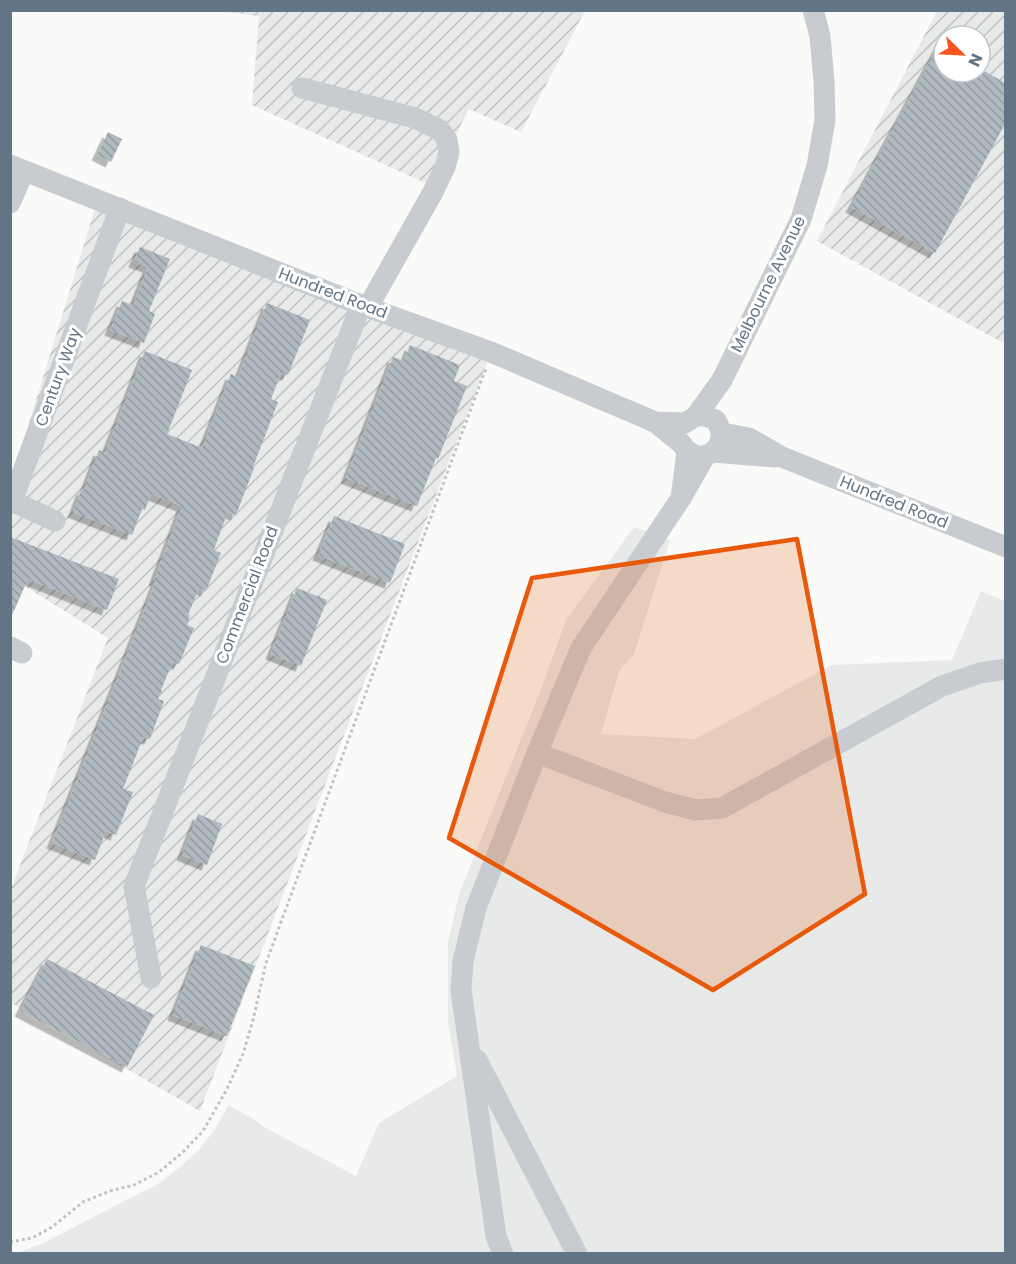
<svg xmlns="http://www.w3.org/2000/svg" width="1016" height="1264" font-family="Poppins,sans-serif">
  <defs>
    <pattern id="industrial-furrows" width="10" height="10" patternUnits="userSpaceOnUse" patternTransform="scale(1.5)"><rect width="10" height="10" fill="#e8e9e9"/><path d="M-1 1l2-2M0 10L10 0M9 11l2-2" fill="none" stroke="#bfc1c2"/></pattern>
    <pattern id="building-back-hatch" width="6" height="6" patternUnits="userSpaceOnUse" patternTransform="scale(1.5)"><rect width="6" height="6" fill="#b0b9c0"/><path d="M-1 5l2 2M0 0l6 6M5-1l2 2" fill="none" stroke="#939ba2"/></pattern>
    <filter id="shadow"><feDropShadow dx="-5.5" dy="5.5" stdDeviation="0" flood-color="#0004"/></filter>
  </defs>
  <rect width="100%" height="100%" fill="#fafaf8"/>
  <path fill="#e8e9e9" d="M 634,527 L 670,540 L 634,654 L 619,671 L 601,734 L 695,739 L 832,665 L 952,660 L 981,591 L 1005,601 L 1005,1253 L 15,1254 L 41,1244 L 158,1184 L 180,1167 L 199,1150 L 215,1129 L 229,1105 L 258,1122 L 264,1127 L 356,1176 L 379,1123 L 457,1076 L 448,1022 L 448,943 L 459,894 L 540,692 L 566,620 Z"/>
  <g fill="url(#industrial-furrows)" fill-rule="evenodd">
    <path d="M 217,11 L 585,11 L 521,132 L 469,109 L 430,185 L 252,105 L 259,16 Z"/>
    <path d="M 937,11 L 1005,11 L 1006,339 L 1003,343 L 817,241 ZM 944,36 L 980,36 L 980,72 L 944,72 Z"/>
    <path d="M 98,199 L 491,352 L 200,1111 L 11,1003 L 10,891 L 108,638 L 10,577 L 11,481 Z"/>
  </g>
  <g fill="url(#building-back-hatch)" filter="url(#shadow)">
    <path d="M 944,35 L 944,72 L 986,72 L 1005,83 L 1005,124 L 935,253 L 851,207 Z"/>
    <path d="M 108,132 L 122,139 L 111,162 L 97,155 Z"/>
    <path d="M 140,247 L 170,259 L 149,311 L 155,314 L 144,343 L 110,330 L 122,301 L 133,305 L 148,267 L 134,262 Z"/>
    <path d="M 267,303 L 310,320 L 288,375 L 281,373 L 271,399 L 278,402 L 253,467 L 254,468 L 236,515 L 228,512 L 217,541 L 214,550 L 221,553 L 206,591 L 199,588 L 188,615 L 190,615 L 187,625 L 194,628 L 179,664 L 173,661 L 161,690 L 162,690 L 158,699 L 164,701 L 150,739 L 143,737 L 134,761 L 123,789 L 133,792 L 116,835 L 106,831 L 95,860 L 52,843 L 156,581 L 154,580 L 182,506 L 151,494 L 145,510 L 142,509 L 132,535 L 73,512 L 82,489 L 84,490 L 99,450 L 105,453 L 145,351 L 192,370 L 167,434 L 202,448 L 231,374 L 238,377 Z"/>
    <path d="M 410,345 L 460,365 L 454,381 L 467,386 L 438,459 L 436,458 L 417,506 L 346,478 L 393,357 L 404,361 Z"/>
    <path d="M 334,516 L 405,544 L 390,583 L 318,555 Z"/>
    <path d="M 10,537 L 119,579 L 107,610 L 28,579 L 10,620 Z"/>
    <path d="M 297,588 L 327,600 L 301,666 L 271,654 Z"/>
    <path d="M 198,814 L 222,824 L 207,865 L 182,855 Z"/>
    <path d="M 201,945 L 255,966 L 227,1036 L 173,1015 Z"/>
    <path d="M 47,959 L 154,1015 L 127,1067 L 20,1011 Z"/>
  </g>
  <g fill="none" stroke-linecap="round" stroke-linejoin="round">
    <path stroke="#c1c4c6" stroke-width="3" stroke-dasharray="3 3" stroke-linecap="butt" d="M 10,1242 L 32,1238 L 52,1227 L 83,1202 L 110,1191 L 134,1185 L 159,1172 L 183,1152 L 203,1131 L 227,1089 L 243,1054 L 253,1020 L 266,963 L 284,914 L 486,368"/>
    <g stroke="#c8ccd0" stroke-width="21">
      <path d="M 302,88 L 415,118 L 440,130 L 447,140 L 449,152 L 445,167 L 433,192 L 368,307"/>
      <path d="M 10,165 L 361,305 L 491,352 L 655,422 L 681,443 L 687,451 L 696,456 L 705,456 L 713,452 L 719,445 L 722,433 L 716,420 L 705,416 L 696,416 L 685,423 L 655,422"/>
      <path d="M 10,203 L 24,171"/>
      <path d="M 696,416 L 722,380 L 801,219 L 817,166 L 825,120 L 824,81 L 820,36 L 813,10"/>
      <path d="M 722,433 L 749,438 L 782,457 L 1006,547"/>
      <path d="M 687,451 L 681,498 L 705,456"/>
      <path d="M 713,452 L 775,457"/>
      <path d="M 55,521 L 12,501 L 120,208"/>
      <path d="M 10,647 L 22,653"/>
      <path d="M 537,753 L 665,802 L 696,810 L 722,808 L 942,686 L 980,673 L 1006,669"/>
      <path d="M 151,978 L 134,886 L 361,305"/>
      <path d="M 477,1060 L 577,1254"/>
      <path d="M 503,1254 L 496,1236 L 461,990 L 463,961 L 476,908 L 537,753 L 581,648 L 681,498"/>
    </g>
  </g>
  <path fill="#e8590c" fill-opacity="0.2" stroke="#e8590c" stroke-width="4.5" stroke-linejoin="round" d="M 797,539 L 865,894 L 713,990 L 449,838 L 532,578 Z"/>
  <g text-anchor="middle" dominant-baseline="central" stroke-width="6" stroke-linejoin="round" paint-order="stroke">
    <g font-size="16" fill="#627586" stroke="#fff">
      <text transform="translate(768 284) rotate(-64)">Melbourne Avenue</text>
      <text transform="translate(333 293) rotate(21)">Hundred Road</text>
      <text transform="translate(58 377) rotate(-70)">Century Way</text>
      <text transform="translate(894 502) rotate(22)">Hundred Road</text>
      <text transform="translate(247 595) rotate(-69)">Commercial Road</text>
    </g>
  </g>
  <rect width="1016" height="1264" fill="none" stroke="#627586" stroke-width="24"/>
  <g transform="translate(962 54) rotate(114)"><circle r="28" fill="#ffffff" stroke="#c0c8cf" stroke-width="1.5"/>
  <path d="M0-4.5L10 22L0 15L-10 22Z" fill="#f4561e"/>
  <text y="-9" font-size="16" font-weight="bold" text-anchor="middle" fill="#627586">N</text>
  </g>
</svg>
